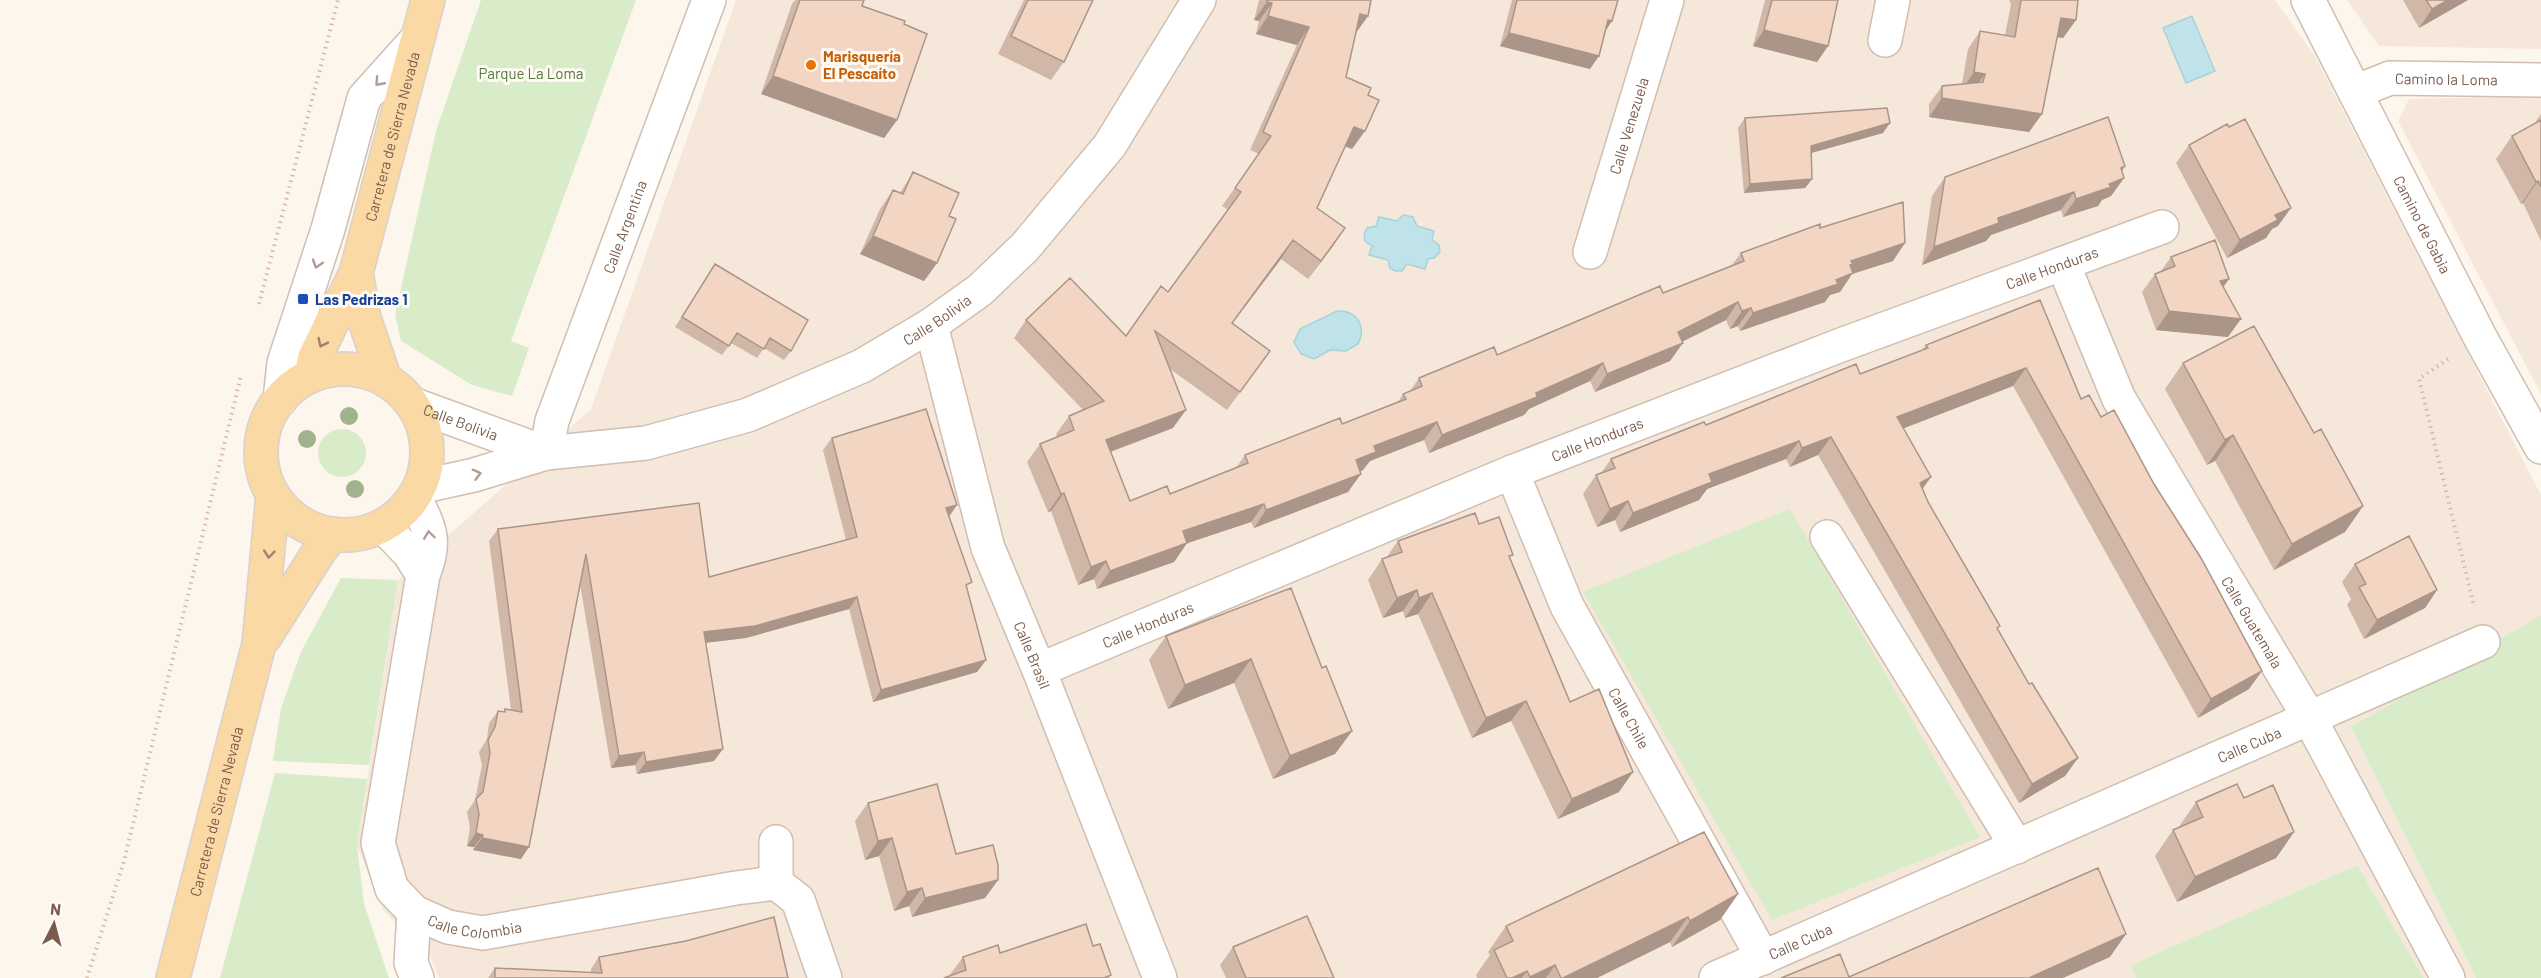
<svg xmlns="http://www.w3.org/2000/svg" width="2541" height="978" viewBox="0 0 2541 978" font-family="Barlow,sans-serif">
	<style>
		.residential { fill: #f5e8da }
		.green { fill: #d8ecc9 }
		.water { fill: #bfe3e8; stroke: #a5d3da; stroke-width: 1.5 }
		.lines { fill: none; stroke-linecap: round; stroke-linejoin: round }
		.minor-casing { stroke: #d1beb0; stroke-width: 36 }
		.major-casing { stroke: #dad1cd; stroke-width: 36 }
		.path { stroke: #d9b8a5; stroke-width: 4; stroke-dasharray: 1.5 4.5; stroke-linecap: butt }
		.minor { stroke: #fff; stroke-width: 33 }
		.major { stroke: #fbd9a5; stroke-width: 33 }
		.tree { fill: #a0b28e }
		.wall { fill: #d1b7a8 }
		.shaded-wall { fill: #aa9588 }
		.building { fill: #f3d5c3; stroke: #aa9588; stroke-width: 1.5 }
		.oneway { stroke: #af9d94 }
		.oneway2 { stroke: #a18267 }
		.food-dot { fill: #e8710a; stroke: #fffaf3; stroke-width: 2 }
		.transit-dot { fill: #1a4fb4; stroke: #fffaf3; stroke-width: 2 }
		.labels { text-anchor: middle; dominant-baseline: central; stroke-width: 6; stroke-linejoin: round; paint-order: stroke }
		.food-label { font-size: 15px; font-weight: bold; fill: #c56008; stroke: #fffaf3; text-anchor: start }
		.park-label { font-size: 15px; fill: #537a41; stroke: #fffaf3 }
		.street-label { font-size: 15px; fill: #7a5c4d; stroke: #fffaf3 }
		.transit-label { font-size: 15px; font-weight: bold; fill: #164399; stroke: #fffaf3; text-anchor: start }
	</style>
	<rect width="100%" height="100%" fill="#fdf6ec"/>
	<path class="residential" d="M736 0H2275L2315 56 2541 495V615L2351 727 2476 978H2424L2357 865 2132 965 2136 978H439L431 959 383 910 357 846 398 580 591 409Z
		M2347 0H2541V49L2379 46Z
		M2541 96V394L2398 121 2409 99Z"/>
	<path class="green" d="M481 0H636L511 341 529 348 512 396 472 385 401 341 395 315 436 131Z
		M318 453a24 24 0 1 1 48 0a24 24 0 1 1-48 0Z
		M1790 509 1980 837 1772 920 1583 592Z
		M341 578 398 580 369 765 273 761 281 708 301 652Z
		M2541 615V978H2476L2351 727Z
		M275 773 367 779 357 846 364 904 389 978H220Z
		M2357 865 2424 978H2136L2131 965Z"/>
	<path class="water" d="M2192 16 2215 71 2186 83 2163 28Z
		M1403 215 1413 217 1417 226 1434 231 1432 240 1439 245 1440 252 1434 258 1428 259 1425 269 1407 264 1402 271H1395L1390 268 1388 260 1369 255 1372 246 1365 241 1364 234 1367 228 1376 226 1379 217 1397 221Z
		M1337 311C1357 310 1367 326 1358 344L1346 351 1330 350 1314 359 1301 354 1294 342 1300 329Z"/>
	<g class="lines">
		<g class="minor-casing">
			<g id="minor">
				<path id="s1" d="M2308 0 2480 337 2541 447"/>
				<path d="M1885 40 1893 0"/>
				<path id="s2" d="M2355 92 2390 78 2541 80"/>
				<path id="s3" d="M1590 252 1667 0"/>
				<path id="s4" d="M2063 264 2119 399 2310 719 2448 978"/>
				<path id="s5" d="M931 325 988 548 1039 670 1160 978"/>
				<path d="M280 400 284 363 328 229 364 98 418 38"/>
				<path id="s6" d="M412 404 546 453"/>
				<path id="s7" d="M546 453 552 421 709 0"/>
				<path id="s8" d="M1512 472 1567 606 1763 958"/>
				<path id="s9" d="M420 487 474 475 546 453 646 443 748 415 862 366 931 325 980 290 1025 247 1110 145 1199 0"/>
				<path id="s10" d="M414 497C430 528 437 541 423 575L378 843 392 889 414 912 448 927 483 933 736 888 776 883 798 900 825 978"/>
				<path d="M383 526 409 553 423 575"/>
				<path d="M1827 537 2017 847"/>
				<path id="s11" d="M1039 670 1512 472 1841 345 2162 227"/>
				<path d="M776 842V883"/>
				<path d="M414 912 411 963 417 978"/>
				<path id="s12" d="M1716 978 2483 642"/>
			</g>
		</g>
		<g class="major-casing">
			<g id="major">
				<path d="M356 273 364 318 385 380"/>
				<circle cx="344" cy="452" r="83"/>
				<path id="s13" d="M311 376 315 357 356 273 428 0"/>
				<path d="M264 638 320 550 333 534"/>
				<path id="s14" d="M173 978 259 644 273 495"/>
			</g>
		</g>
		<path class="path" d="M259 304 338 0
			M2448 359 2419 379 2474 606
			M87 978 124 861 241 375"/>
		<use href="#minor" class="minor"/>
		<use href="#major" class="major"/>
	</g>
	<g class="tree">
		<circle cx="349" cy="416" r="9"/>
		<circle cx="307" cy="439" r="9"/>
		<circle cx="355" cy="489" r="9"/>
	</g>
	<path class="wall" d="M795 0H864L862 6 904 24 897 120 884 138 761 94 792 4Z
		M1024 0H1093L1064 62 1051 80 998 54Z
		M1259 0H1371L1368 16 1356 33 1346 77 1368 95 1352 149 1345 146 1317 208 1333 246 1308 279 1281 259 1232 323 1257 369 1227 410 1170 369 1173 428 1111 452 1130 501 1170 494 1236 468 1245 455 1342 424 1398 402 1403 394 1410 391 1419 378 1497 355 1663 293 1732 265 1741 253 1820 228 1893 261 1852 274 1840 292 1830 295 1825 302 1740 331 1738 326 1730 329 1726 320 1682 342 1670 361 1595 392 1590 381 1529 409 1524 415 1429 453 1424 440 1370 461 1363 470 1360 472 1348 492 1254 528 1251 522 1187 543 1174 562 1097 589 1094 579 1078 585 1051 511 1048 512 1027 462 1040 444 1057 437 1056 434 1069 416 1083 410 1014 338 1026 320 1126 336 1168 292 1228 210 1222 206 1259 154 1250 150 1297 45 1256 34 1259 21 1254 20Z
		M1512 0H1618L1612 21 1605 31 1590 69 1500 46Z
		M1765 0H1838L1828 46 1817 62 1753 46Z
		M2009 0H2078L2076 20 2063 38 2057 37 2042 114 2029 132 1929 117V104L1942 86 1962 84 1968 49 1980 31 2005 35 2011 4Z
		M2403 0H2468L2419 28Z
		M2541 114V241L2523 203 2521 204 2496 159 2512 136 2534 124Z
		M1745 118 1883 133 1811 153 1812 179 1805 188 1744 193 1738 128Z
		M2189 145 2278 226 2272 229 2266 238 2227 258 2176 163Z
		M2125 166 2122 171 2124 178 2111 196 2102 200 2098 206 2063 217 2061 210 1991 235 1986 241 1922 265 1932 196 1945 177Z
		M913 172 949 216 937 263 924 281 860 254 880 209 893 190 900 193Z
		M2171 257 2229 279 2223 287 2228 337 2156 330 2142 292 2155 274 2161 271Z
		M715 264 791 351 784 360 764 348 757 358 731 343 722 355 675 327Z
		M2040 300 2081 399 2249 689 2198 718 2013 386 1903 428 1931 477 1922 489 1928 502 1998 629 2029 684 2078 758 2065 776 2019 803 1818 455 1790 467 1786 459 1707 489 1699 500 1620 532 1615 520 1597 527 1583 494 1596 475 1601 473 1611 459 1706 425 1860 374 1922 350 1926 345Z
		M2183 363 2314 433 2363 506 2345 532 2274 570 2215 461 2207 465 2165 389Z
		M832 438 949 517 986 660 977 672 873 702 849 609 746 638 705 643 714 761 637 774 635 765 611 768 580 584 521 859 473 850 474 847 467 846 470 827 467 812 475 800 482 765 479 752 487 739 489 723 498 711 503 712 505 709 511 710 489 541 498 529 709 577 846 540 823 450Z
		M1479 524 1510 559 1570 702 1619 792 1558 819 1511 721 1472 738 1418 614 1405 618 1403 611 1383 618 1368 580 1382 559 1386 558 1398 541Z
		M2355 564 2437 590 2425 608 2364 639 2347 605 2351 599 2342 582Z
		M1166 636 1322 668 1352 731 1335 754 1273 779 1234 683 1168 709 1149 660Z
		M2196 802 2294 832 2276 858 2177 902 2155 856 2173 830 2178 828Z
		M868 803 956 854 998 880 985 898 912 917 909 906 894 911 879 856 865 860 855 821Z
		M1738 894 1720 920 1672 947 1670 942 1597 978H1477L1476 975 1490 955 1488 952 1506 926Z
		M1093 946 1111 975 1109 978H944L949 976 963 957Z
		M1233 947 1334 978H1226L1220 965Z
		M599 957 788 978H488L495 968 591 973V969Z"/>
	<path class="shaded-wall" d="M2448 0H2468L2419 28 2432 9Z
		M1267 2 1272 3 1259 21 1254 20Z
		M1360 14 1368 16 1355 34Z
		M1268 16 1309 27 1297 45 1256 34Z
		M2061 18 2076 20 2063 38 2049 36Z
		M1608 20 1612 21 1604 33Z
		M1764 30 1828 46 1817 62 1753 46Z
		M1509 33 1599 56 1590 69 1500 46Z
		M1974 72 1985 74 1972 92 1961 91Z
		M773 76 897 120 884 138 761 94Z
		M1942 98 2042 114 2029 132 1929 117Z
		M1890 123 1883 133 1804 155 1811 146Z
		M1354 127 1365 131 1352 149 1341 145Z
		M2125 166 2114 182 2124 178 2111 196 2102 200 2098 206 2063 217 2076 199Z
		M1812 179 1805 188 1744 193 1750 184Z
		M2538 181 2523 203 2521 204 2536 182Z
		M2074 192 2061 210 1991 235 1986 241 1922 265 1934 247 1998 218Z
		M2291 208 2278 226 2272 229 2266 238 2227 258 2240 240 2275 215Z
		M1345 228 1333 246 1308 279 1321 261Z
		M873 236 937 263 924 281 860 254Z
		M1293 240 1281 259 1219 341 1232 323Z
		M1905 243 1893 261 1852 274 1840 292 1830 295 1825 302 1740 331 1753 313 1851 261Z
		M2229 279 2216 297 2220 281Z
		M1738 302 1726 320 1665 350 1678 332Z
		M1751 308 1738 326 1730 329 1742 311Z
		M2169 311 2241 319 2228 337 2156 330Z
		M1683 343 1670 361 1595 392 1607 374Z
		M1603 363 1590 381 1529 409 1524 415 1429 453 1442 435Z
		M2026 368 2013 386 1884 436 1897 417Z
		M1186 410 1173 428 1093 458 1106 440Z
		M1437 422 1424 440 1370 461 1363 470 1344 478 1356 460 1374 446Z
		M2233 435 2215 461 2207 465 2225 440Z
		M1831 437 1818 455 1790 467 1802 448Z
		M1799 441 1786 459 1707 489 1699 500 1620 532 1633 513 1709 474Z
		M1361 474 1348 492 1254 528 1266 510Z
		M1931 477 1918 495 1920 483Z
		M1064 493 1051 511 1048 512 1061 494Z
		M1628 501 1615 520 1597 527 1610 509Z
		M1264 504 1251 522 1170 549 1183 531Z
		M957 505 948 518 946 508Z
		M2363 506 2345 532 2274 570 2292 544Z
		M1187 543 1174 562 1097 589 1110 571Z
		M1106 561 1094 579 1078 585 1091 567Z
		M1417 590 1403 611 1383 618 1397 598Z
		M2437 590 2425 608 2364 639 2377 620Z
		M1432 593 1418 614 1405 618 1419 598Z
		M857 597 849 609 746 638 695 644 704 632Z
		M1251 659 1234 683 1168 709 1185 685Z
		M986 660 977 672 873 702 881 690Z
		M2262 671 2249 689 2198 718 2211 699Z
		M1526 701 1511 721 1472 738 1486 718Z
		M1352 731 1335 754 1273 779 1290 756Z
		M723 749 714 761 637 774 646 762Z
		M644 752 635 765 611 768 619 756Z
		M2078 758 2065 776 2019 803 2032 784Z
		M1633 772 1619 792 1558 819 1572 799Z
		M2294 832 2276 858 2177 902 2195 877Z
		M476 833 483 835 474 847 467 846Z
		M482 838 529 847 521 859 473 850Z
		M892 838 879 856 865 860 878 841Z
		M998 880 985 898 912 917 925 898Z
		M922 888 909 906 894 911 907 892Z
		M1738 894 1720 920 1672 947 1690 921Z
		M1688 917 1670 942 1597 978H1563Z
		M2126 934 2110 957 2063 978H2029Z
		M1555 965 1546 978H1529L1530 977Z
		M1527 971 1522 978H1512Z"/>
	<path class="building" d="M800 0H864L862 6 905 21 904 24 927 34 897 120 773 76Z
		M1028 0H1093L1064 62 1011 36Z
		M1267 0H1371L1368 16 1360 14 1346 77 1371 88 1368 95 1379 100 1365 131 1354 127 1317 208 1345 228 1321 261 1293 240 1232 323 1270 351 1240 392 1155 331 1186 410 1106 440 1130 501 1167 486 1170 494 1248 463 1245 455 1340 418 1342 424 1406 399 1403 394 1422 386 1419 378 1494 347 1497 355 1660 286 1663 293 1744 261 1741 253 1820 224V228L1903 202 1905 243 1851 261 1853 264 1850 265 1853 273 1836 280 1838 284 1753 313 1751 308 1742 311 1738 302 1678 332 1683 343 1607 374 1603 363 1536 393 1537 397 1442 435 1437 422 1374 446 1376 452 1356 460 1361 474 1266 510 1264 504 1183 531 1187 543 1110 571 1106 561 1091 567 1064 493 1061 494 1040 444 1074 430 1069 416 1104 401 1026 320 1070 278 1126 336 1161 286 1168 292 1241 192 1235 188 1271 136 1263 132 1309 27 1268 16 1272 3 1267 2Z
		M1517 0H1618L1612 21 1608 20 1599 56 1509 33Z
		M1772 0H1838L1828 46 1764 30Z
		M2021 0H2078L2076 20 2061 18 2042 114 1942 98V86L1983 82 1985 74 1974 72 1980 31 2015 37Z
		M2426 0H2448L2432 9Z
		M1887 108 1890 123 1811 146 1812 179 1750 184 1745 118Z
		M2108 117 2125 166 2121 168 2124 178 2109 184 2111 187 2076 199 2074 192 1998 218 1999 223 1934 247 1945 177Z
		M2245 119 2291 208 2275 215 2278 220 2240 240 2189 145 2227 124 2229 127Z
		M2541 120V187L2538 181 2536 182 2512 136Z
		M913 172 959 193 949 216 956 219 937 263 873 236 893 190 903 194Z
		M2215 240 2229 279 2220 281 2241 319 2169 311 2155 274 2175 266 2171 257Z
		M715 264 808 320 791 351 770 338 764 349 737 333 729 346 682 317Z
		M2040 300 2081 399 2089 395 2101 417 2114 410 2154 484 2201 558 2262 671 2211 699 2026 368 1897 417 1931 477 1920 483 1928 502 2000 626 1997 628 2029 684 2032 683 2078 758 2032 784 1831 437 1802 448 1799 441 1709 474 1712 482 1633 513 1628 501 1610 509 1596 475 1615 468 1611 459 1704 422 1706 425 1856 364 1860 374 1928 348 1926 345Z
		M2254 326 2314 433 2321 429 2363 506 2292 544 2233 435 2225 440 2183 363Z
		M926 409 957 505 946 508 972 582 966 585 986 660 881 690 857 597 755 626 704 632 723 749 646 762 644 752 619 756 586 554 529 847 482 838 483 835 476 833 479 814 476 799 483 792 490 753 488 740 495 727 498 711 505 712V709L522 712 498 529 699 503 709 577 857 537 832 438Z
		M1475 513 1479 524 1499 517 1513 555 1509 556 1570 702 1599 689 1633 772 1572 799 1526 701 1486 718 1432 593 1419 598 1417 590 1397 598 1382 559 1402 552 1398 541Z
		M2409 536 2437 590 2377 620 2359 587 2366 584 2355 564Z
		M1291 588 1322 668 1326 666 1352 731 1290 756 1251 659 1185 685 1166 636Z
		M937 784 956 854 993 845 998 865V880L925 898 922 888 907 892 892 838 878 841 868 803Z
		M2237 784 2244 798 2273 785 2294 832 2195 877 2173 830 2203 817 2196 802Z
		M1704 832 1738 894 1690 921 1688 917 1563 978H1561L1555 965 1530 977 1527 971 1512 978H1507L1494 950 1513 941 1506 926Z
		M2098 868 2126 934 2029 978H1781L1840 954 1849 977Z
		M1307 916 1334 978H1246L1233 947Z
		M774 917 788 978H495V968L602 973 599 957 686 941Z
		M1086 924 1093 946 1100 944 1111 975 1104 978H944L966 970 963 957 998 945 1000 953Z"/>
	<defs><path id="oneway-chevron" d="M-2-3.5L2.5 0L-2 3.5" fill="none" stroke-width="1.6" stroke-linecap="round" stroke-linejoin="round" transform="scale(1.5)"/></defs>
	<g class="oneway">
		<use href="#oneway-chevron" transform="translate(379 82) rotate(132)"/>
		<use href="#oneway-chevron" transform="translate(317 264) rotate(108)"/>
		<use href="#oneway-chevron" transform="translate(477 474) rotate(-15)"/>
		<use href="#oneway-chevron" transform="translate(429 535) rotate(-98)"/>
	</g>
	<g class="oneway2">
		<use href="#oneway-chevron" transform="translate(322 343) rotate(116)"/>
		<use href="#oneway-chevron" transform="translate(269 554) rotate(96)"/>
	</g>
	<circle class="food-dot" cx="811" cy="65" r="6"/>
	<rect class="transit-dot" x="297" y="293" width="12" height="12" rx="3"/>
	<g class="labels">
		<g class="food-label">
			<text x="823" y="56">Marisquería<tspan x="823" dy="17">El Pescaíto</tspan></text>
		</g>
		<g class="park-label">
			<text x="531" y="73">Parque La Loma</text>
		</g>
		<g class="street-label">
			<text stroke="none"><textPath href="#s2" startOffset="94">Camino la Loma</textPath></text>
			<text stroke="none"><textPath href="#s3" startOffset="132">Calle Venezuela</textPath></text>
			<text stroke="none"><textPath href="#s13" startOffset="254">Carretera de Sierra Nevada</textPath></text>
			<text stroke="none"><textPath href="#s1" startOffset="252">Camino de Gabia</textPath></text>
			<text stroke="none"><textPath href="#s7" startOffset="240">Calle Argentina</textPath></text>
			<text stroke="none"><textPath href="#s11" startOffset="1090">Calle Honduras</textPath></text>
			<text stroke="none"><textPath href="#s9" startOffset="549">Calle Bolivia</textPath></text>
			<text stroke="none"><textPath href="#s6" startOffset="52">Calle Bolivia</textPath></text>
			<text stroke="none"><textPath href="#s11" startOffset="604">Calle Honduras</textPath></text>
			<text stroke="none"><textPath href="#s4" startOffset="406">Calle Guatemala</textPath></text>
			<text stroke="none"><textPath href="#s11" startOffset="118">Calle Honduras</textPath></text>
			<text stroke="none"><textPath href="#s5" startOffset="346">Calle Brasil</textPath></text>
			<text stroke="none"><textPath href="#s8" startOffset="273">Calle Chile</textPath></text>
			<text stroke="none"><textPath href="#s12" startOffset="582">Calle Cuba</textPath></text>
			<text stroke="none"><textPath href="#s14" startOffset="172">Carretera de Sierra Nevada</textPath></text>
			<text stroke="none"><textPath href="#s10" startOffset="498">Calle Colombia</textPath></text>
			<text stroke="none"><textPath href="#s12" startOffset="92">Calle Cuba</textPath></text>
		</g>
		<g class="transit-label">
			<text x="315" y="299">Las Pedrizas 1</text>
		</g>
	</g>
	<g transform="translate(54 924) rotate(6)" stroke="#fffaf3" stroke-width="4.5" paint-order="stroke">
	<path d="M0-4.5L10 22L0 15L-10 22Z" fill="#7a5c4d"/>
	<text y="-9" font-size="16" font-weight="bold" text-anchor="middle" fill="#7a5c4d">N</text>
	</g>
</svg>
